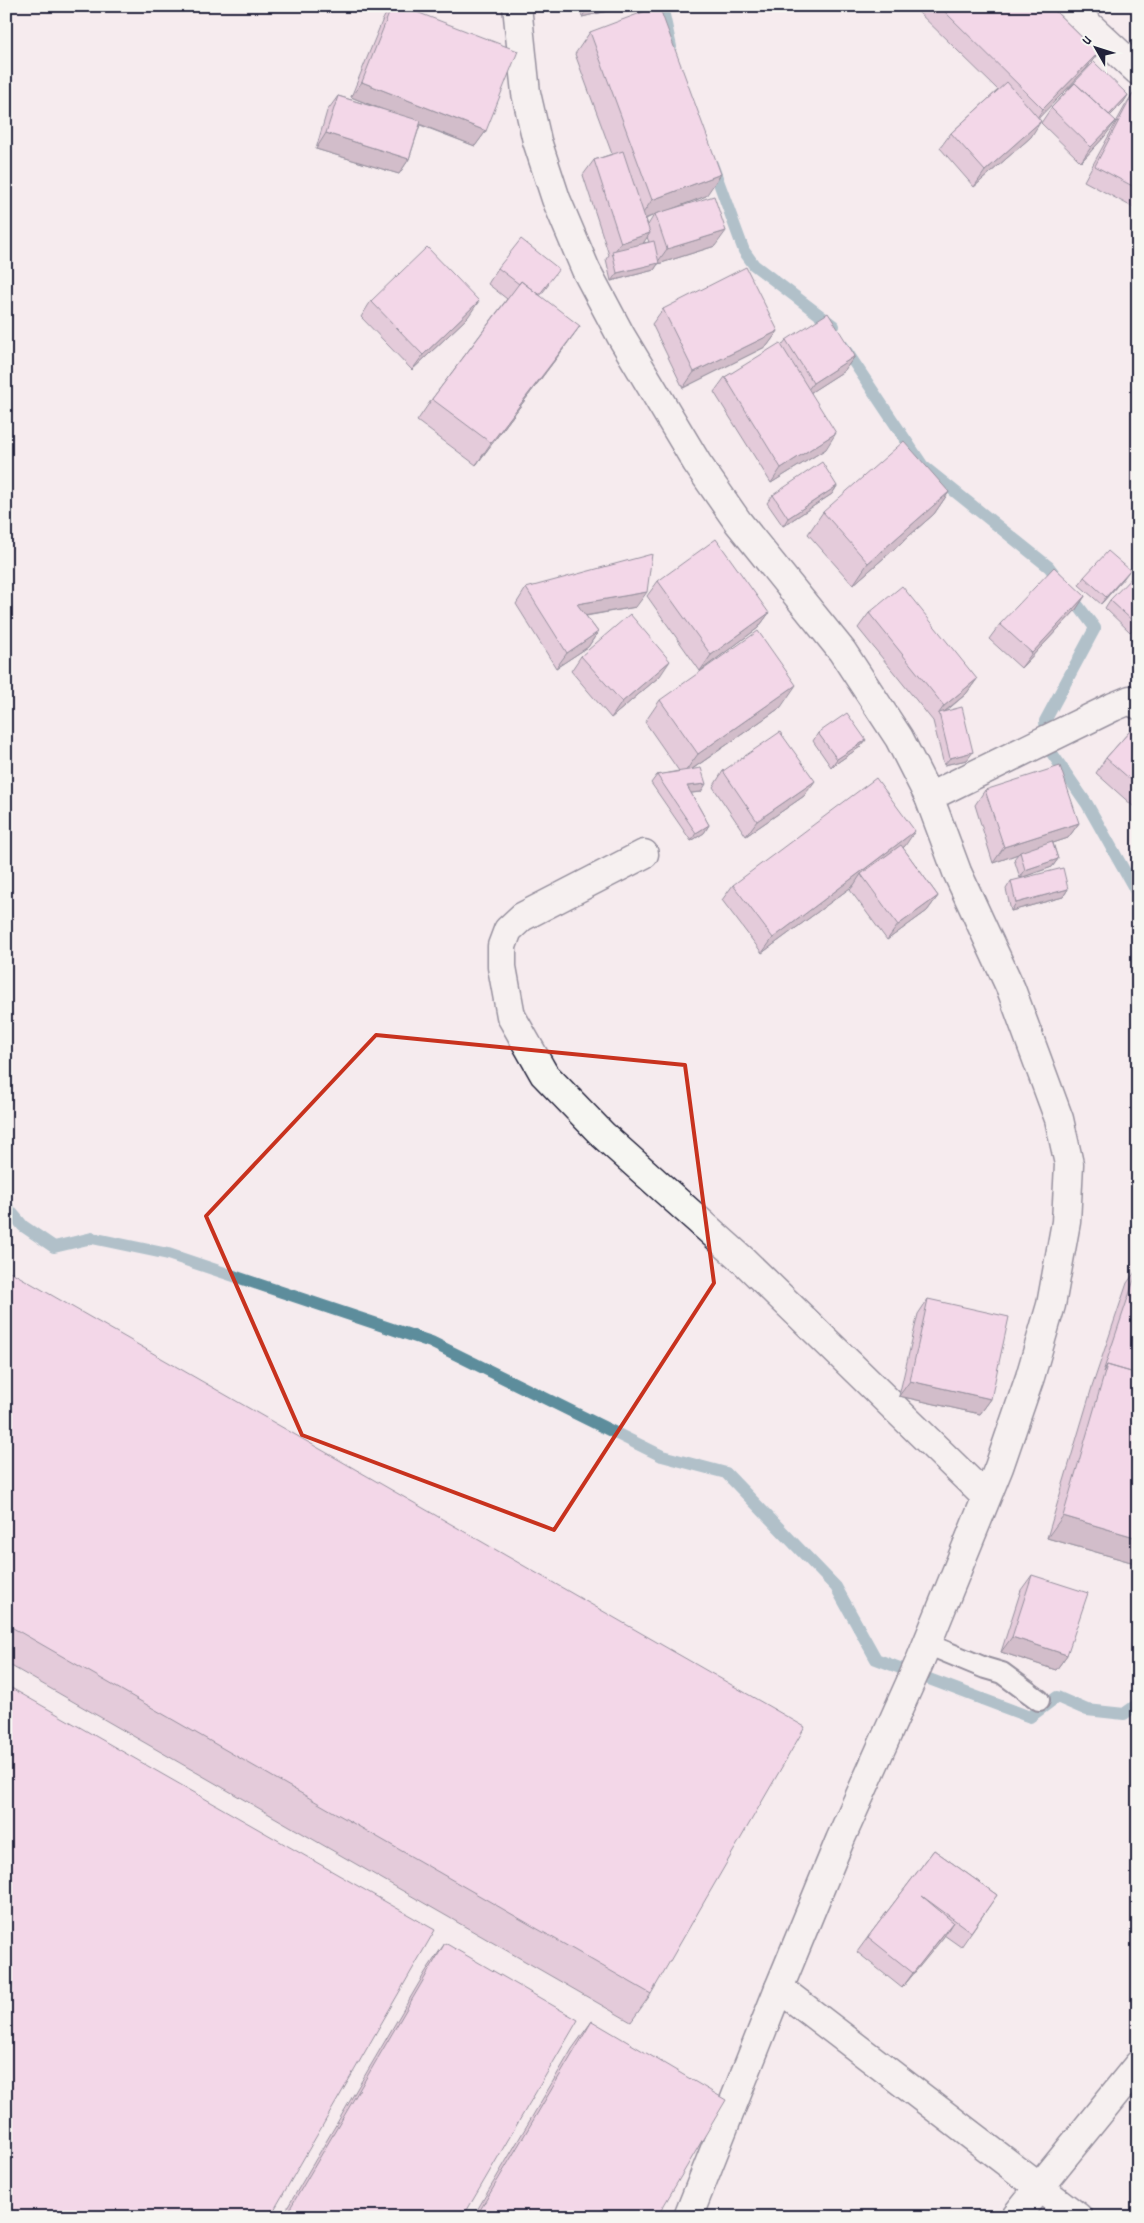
<svg xmlns="http://www.w3.org/2000/svg" width="1144" height="2223" viewBox="0 0 1144 2223" font-family="Dekko,sans-serif">
	<style>
		.lines { fill: none; stroke-linecap: round; stroke-linejoin: round }
		.stream { stroke: #5d8d9c; stroke-width: 12 }
		.lane-casing { stroke: #22223b; stroke-width: 24 }
		.street-casing { stroke: #22223b; stroke-width: 31 }
		.secondary-casing { stroke: #22223b; stroke-width: 31 }
		.lane { stroke: #f6f6f2; stroke-width: 20 }
		.street { stroke: #f6f6f2; stroke-width: 28 }
		.secondary { stroke: #f6f6f2; stroke-width: 28 }
		.wall { fill: #cea4c1; stroke: #22223b; fill-rule: evenodd }
		.shaded-wall { fill: #a7869d; stroke: #22223b }
		.building { fill: #efbfe0; stroke: #22223b }
		.marked { fill: none; stroke: #c8321e; stroke-width: 4; stroke-linejoin: round }
	</style>
	<rect width="100%" height="100%" fill="#f5ebee"/>
	<filter id="ink" filterUnits="userSpaceOnUse"><feTurbulence type="fractalNoise" baseFrequency=".02" numOctaves="2"/><feDisplacementMap in="SourceGraphic" scale="10" xChannelSelector="R" yChannelSelector="G"/><feConvolveMatrix kernelMatrix="1 2 1 2 8 2 1 2 1" color-interpolation-filters="sRGB"/></filter>
	<g filter="url(#ink)">
		<g class="lines">
			<path class="stream" d="M662 6 671 47
				M712 164 744 251 754 265 834 326
				M843 346 923 466 1049 567 1095 628 1045 721 1047 746 1087 804 1138 895
				M6 1206 23 1226 54 1247 92 1238 168 1254 431 1342 662 1456 726 1473 836 1587 876 1659 1030 1717 1057 1697 1087 1710 1124 1714 1138 1704"/>
			<g class="lane-casing">
				<path id="lane" d="M927 1644 985 1668 1002 1673 1039 1700"/>
			</g>
			<g class="street-casing">
				<path id="street" d="M1068 6 1138 71
					M929 797 1113 707 1130 700 1138 705
					M644 854 522 917 508 930 502 946V967L511 1016 544 1074 603 1135 744 1261 986 1497
					M779 1988 1078 2217
					M1015 2217 1138 2065"/>
			</g>
			<g class="secondary-casing">
				<path id="secondary" d="M517 6 526 93 537 141 556 199 586 270 621 336 697 463 738 522 842 651 899 738 929 797 957 872 1011 989 1059 1119 1069 1164 1066 1222 1051 1305 1030 1377 999 1467 920 1661 840 1840 779 1988 688 2217"/>
			</g>
			<use href="#lane" class="lane"/>
			<use href="#street" class="street"/>
			<use href="#secondary" class="secondary"/>
		</g>
		<path class="wall" d="M391 6H401L486 131 475 146 420 125 409 159 399 174 316 149 327 111 338 96 378 108 351 97 383 19Z
			M580 6H628L582 17Z
			M912 6H1050L1098 53 1087 68 1038 118 1031 137 974 187 940 148 951 133 998 90Z
			M590 32 706 196 672 209 715 246 658 264 654 270 611 281 606 259 609 255 583 175 594 160 612 154 575 54ZM654 215 648 225 646 219ZM647 237 649 242 643 243Z
			M1069 88 1128 95 1123 103 1110 116 1105 136 1081 162 1041 123 1051 108 1066 92Z
			M1135 90 1138 92V203L1134 208 1084 181 1125 106Z
			M498 268 549 284 540 296 564 348 476 465 417 421 432 399 507 299 488 284Z
			M371 301 468 317 412 370 361 317Z
			M663 309 778 331 767 346 683 388 652 324Z
			M786 340 855 356 844 371 811 392 826 449 771 483 714 392 725 377 782 345Z
			M837 486 832 494 783 526 767 503 773 495Z
			M949 492 934 514 853 585 808 534 823 512Z
			M1084 577 1124 578 1101 604 1079 585Z
			M658 581 769 613 758 628 700 671 647 596Z
			M526 588 636 607 586 616 598 632 588 647 556 668 516 604Z
			M1085 596 1075 611 1021 668 989 639 1000 624Z
			M1110 600 1138 624 1130 632 1105 608Z
			M869 613 977 679 966 694 945 712 967 760 944 765 933 721 858 628Z
			M581 656 660 676 611 718 571 671Z
			M660 700 781 707 691 770 701 792 691 793 709 825 704 833 691 841 651 783 657 775 679 771 645 722Z
			M1138 722V803L1134 807 1096 773 1106 758Z
			M818 733 866 740 860 747 831 767 813 741Z
			M723 771 804 796 746 836 713 787Z
			M985 790 1079 823 1068 838 1053 843 1058 859 1052 867 1020 878 1014 859 1018 854 993 863 975 805Z
			M905 846 903 848 938 896 927 911 887 940 850 890 854 885 762 953 722 900 733 885Z
			M1011 881 1068 889 1063 897 1011 911 1006 889Z
			M1138 1268V1564L1047 1538 1092 1387 1127 1283Z
			M6 1269 651 1994 631 2022 6 1663Z
			M928 1299 991 1399 980 1414 899 1396 918 1314Z
			M1032 1575 1067 1655 1056 1670 1001 1652 1021 1590Z
			M934 1850 997 1895 961 1947 944 1935 902 1988 857 1952 868 1937Z
			M445 1943 463 2217H282L426 1971Z
			M592 2021 657 2217H473L572 2049Z"/>
		<path class="shaded-wall" d="M589 6H628L582 17Z
			M1098 53 1087 68 1033 124 1043 109Z
			M362 82 486 131 475 146 351 97Z
			M1128 95 1123 103 1098 128 1104 120Z
			M1041 121 1031 137 974 187 985 171Z
			M1116 121 1105 136 1081 162 1091 147Z
			M326 133 409 159 399 174 316 149Z
			M721 174 706 196 656 215 655 214 654 215 637 222 652 200Z
			M726 231 715 246 658 264 654 270 611 281 617 273 657 263 667 249Z
			M650 233 640 248 612 255 621 243Z
			M479 301 468 317 412 370 423 355Z
			M580 326 564 348 476 465 491 443Z
			M778 331 767 346 683 388 694 372Z
			M855 356 844 371 802 398 813 383Z
			M836 433 826 449 771 483 781 468Z
			M837 486 832 494 783 526 788 518Z
			M949 492 934 514 853 585 868 563Z
			M1130 570 1124 578 1101 604 1106 597Z
			M647 592 636 607 566 619 577 604Z
			M1085 596 1075 611 1021 668 1032 653Z
			M769 613 758 628 700 671 711 655Z
			M598 632 588 647 556 668 567 653Z
			M670 661 660 676 611 718 622 702Z
			M977 679 966 694 939 716V713L944 706Z
			M796 685 781 707 682 776 698 754Z
			M866 740 860 747 831 767 837 759Z
			M973 752 967 760 944 765 950 758Z
			M815 781 804 796 746 836 757 821Z
			M706 784 701 792 682 794 687 786Z
			M1079 823 1068 838 1020 854V852L1018 854 993 863 1004 847Z
			M709 825 704 833 691 841 696 833Z
			M915 831 905 846 863 878 861 874 854 885 762 953 773 938Z
			M1058 859 1052 867 1020 878 1025 870Z
			M1068 889 1063 897 1011 911 1016 903Z
			M938 896 927 911 887 940 898 925Z
			M910 1381 991 1399 980 1414 899 1396Z
			M1063 1516 1138 1538V1564L1047 1538Z
			M1012 1637 1067 1655 1056 1670 1001 1652Z
			M953 1922 943 1938 902 1988 913 1973Z"/>
		<path class="building" d="M392 6H401L518 51 486 131 362 82Z
			M659 6 721 174 652 200 590 32Z
			M939 6H1050L1098 53 1043 109Z
			M1094 62 1128 95 1109 115 1075 83 1070 88H1069Z
			M1007 82 1041 121 985 171 951 133Z
			M1075 83 1116 121 1091 147 1051 108Z
			M1135 90 1138 92V189L1095 166Z
			M338 96 421 121 409 159 326 133Z
			M623 151 650 233 621 243 594 160Z
			M714 196 726 231 667 249 655 214Z
			M521 239 559 269 539 295 521 281 519 284 498 268Z
			M654 241 659 263 617 273 612 251Z
			M427 247 479 301 423 355 371 301Z
			M746 267 778 331 694 372 663 309Z
			M521 281 580 326 491 443 432 399Z
			M828 313 855 356 813 383 786 340Z
			M780 343 836 433 781 468 725 377Z
			M904 441 949 492 868 563 823 512Z
			M822 462 837 486 788 518 773 495Z
			M716 539 769 613 711 655 658 581Z
			M1108 551 1130 570 1106 597 1084 577Z
			M652 554 647 592 577 604 598 632 567 653 526 588Z
			M1054 567 1085 596 1032 653 1000 624Z
			M1138 571V622L1136 624 1110 600Z
			M902 586 977 679 944 706 869 613Z
			M630 614 670 661 622 702 581 656Z
			M758 631 796 685 698 754 660 700Z
			M962 707 973 752 950 758 939 713Z
			M847 713 866 740 837 759 818 733Z
			M1138 722V786L1106 758Z
			M780 732 815 781 757 821 723 771Z
			M1060 766 1079 823 1004 847 985 790Z
			M701 768 706 784 687 786 709 825 696 833 657 775Z
			M876 778 915 831 773 938 733 885Z
			M1052 841 1058 859 1025 870 1020 852Z
			M901 845 938 896 898 925 861 874Z
			M1063 868 1068 889 1016 903 1011 881Z
			M1138 1268V1374L1107 1365 1103 1372Z
			M6 1269 805 1727 651 1994 6 1624Z
			M928 1299 1009 1317 991 1399 910 1381Z
			M1107 1365 1138 1374V1538L1063 1516Z
			M1032 1575 1088 1593 1067 1655 1012 1637Z
			M6 1685 435 1930 270 2217H6Z
			M934 1850 997 1895 971 1932 922 1896 953 1922 913 1973 868 1937Z
			M445 1943 578 2020 463 2217H285Z
			M592 2021 726 2100 657 2217H476Z"/>
	</g>
	<path d="M0 0H1144V2223H0ZM376 1035 685 1065 714 1283 554 1530 302 1435 206 1216Z" fill="#f5ebee" fill-opacity=".55" fill-rule="evenodd"/>
	<path class="marked" d="M376 1035 685 1065 714 1283 554 1530 302 1435 206 1216Z"/>
	<rect width="1144" height="2223" fill="none" stroke="#f6f6f2" stroke-width="25"/>
	<rect x="12" y="12" width="1119" height="2198" fill="none" stroke="#22223b" stroke-width="2" filter="url(#ink)"/>
	<g transform="translate(1096 48) rotate(309)" stroke="#f6f6f2" stroke-width="4" paint-order="stroke">
	<path d="M0-4L9 19L0 12L-9 19Z" fill="#22223b"/>
	<text y="-8" font-size="14" font-weight="bold" text-anchor="middle" fill="#22223b">U</text>
	</g>
</svg>
